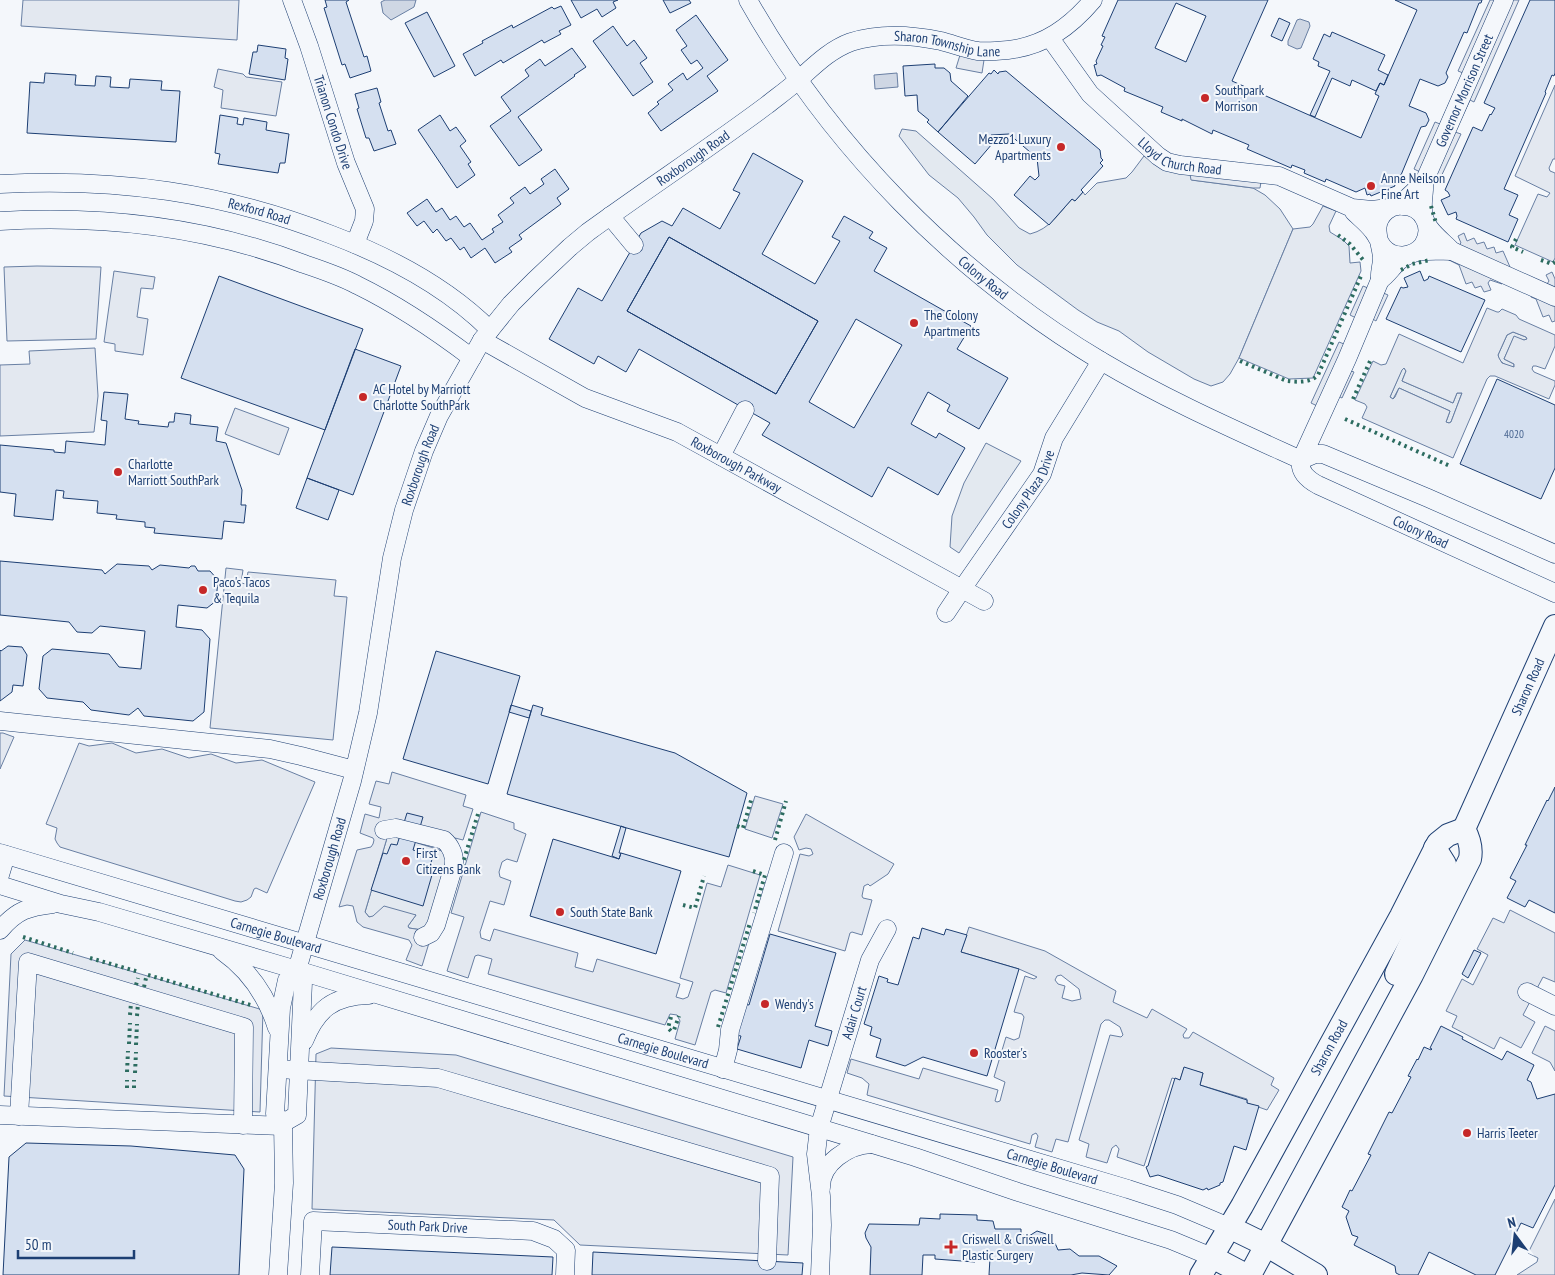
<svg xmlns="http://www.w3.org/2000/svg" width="1555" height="1275" viewBox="0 0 1555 1275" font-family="'PT Sans Narrow',sans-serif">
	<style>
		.green { fill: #e3e9f0; stroke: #687fa3 }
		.parking { fill: #e3e8f0; stroke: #687fa3; fill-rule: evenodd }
		.water { fill: #cfd7e4; stroke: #687fa3 }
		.building { fill: #d5e0f0; stroke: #1d3f73; fill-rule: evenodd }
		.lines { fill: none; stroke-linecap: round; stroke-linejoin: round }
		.minor-casing { stroke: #1d3f73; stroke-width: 19 }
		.major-casing { stroke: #1d3f73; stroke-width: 24 }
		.minor { stroke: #f4f7fb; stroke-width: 18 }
		.major { stroke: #f4f7fb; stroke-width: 22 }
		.hedge { stroke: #2c6c60; stroke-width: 4; stroke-dasharray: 2.5 4; stroke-linecap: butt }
		.poi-dot { fill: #c62828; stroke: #f4f7fb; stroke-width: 2 }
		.labels { text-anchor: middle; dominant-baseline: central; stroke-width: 4; stroke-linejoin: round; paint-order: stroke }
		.number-label { font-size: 11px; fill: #4b6792 }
		.street-label { font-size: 14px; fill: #1d3f73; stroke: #f4f7fb }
		.poi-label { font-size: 14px; fill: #1d3f73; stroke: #f4f7fb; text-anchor: start }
	</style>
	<rect width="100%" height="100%" fill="#f4f7fb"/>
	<path class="green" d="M902 129 916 131 993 199 1019 228 1030 234C1050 229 1059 213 1072 199L1075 201 1083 192 1085 195 1097 183 1126 178 1132 172 1144 156 1164 169 1190 174 1192 180 1253 188 1265 195 1280 209 1293 229 1239 358 1230 374 1223 382 1211 386 1194 379 1148 352 1119 331 1097 322 1078 310 1017 265 987 235 974 217 958 198 929 175 899 136Z
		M1513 332 1526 337 1527 339 1524 340 1514 337 1504 359 1514 364V367C1507 366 1499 363 1498 355L1507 335Z
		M1404 368 1406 371 1402 381 1453 403 1457 393H1462L1451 422 1449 423 1446 422 1450 411 1399 388 1393 399 1390 397 1402 369Z
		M986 443 1021 461 959 553 950 547 952 516 964 483Z
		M394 835C408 840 440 845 448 857L430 924 422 930 409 928 408 926 416 915 369 917 365 912 387 838Z"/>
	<path class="parking" d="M23 0H239L237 40 21 26Z
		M1490 0H1519L1474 102 1470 100 1455 132 1461 134 1439 181 1414 169 1435 122 1440 124 1463 73 1458 71Z
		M960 55 984 60 982 73 956 68Z
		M218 69 243 74 246 77 282 82 276 116 221 108 223 90 214 87Z
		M1555 85V159H1553L1549 168 1550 171 1555 173V258L1553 262 1515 245 1538 194 1547 197 1550 193 1515 176Z
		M1190 174 1261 182 1260 188H1253L1191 180Z
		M1323 206 1336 211 1329 226 1330 232 1343 240 1349 246 1350 263 1360 262 1361 271 1313 378 1289 379 1239 358 1293 229 1310 227 1313 224Z
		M1464 233 1467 241 1474 238 1477 244 1484 242 1487 249 1494 247 1496 253 1503 251 1510 267 1502 284 1490 280 1488 283 1491 290 1484 292 1481 286 1475 288 1472 282 1466 284 1459 265 1445 258 1461 243 1458 236Z
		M37 266 101 267 96 339 7 341 4 267Z
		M114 271 155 277 153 289 141 288 137 317 148 319 143 355 115 351V344L104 342Z
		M1552 272 1555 279V321L1552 322 1549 315 1543 317 1536 299 1531 297 1538 280 1543 284H1547L1549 281 1546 275Z
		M1363 286 1368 288 1370 287 1388 295 1376 321 1371 318 1348 370 1354 372 1342 398 1338 396 1330 412 1311 403 1339 342 1344 344 1356 318 1350 315Z
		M1487 308 1497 312H1499L1502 309 1516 315 1519 319 1555 335V346L1545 369 1536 366H1533L1532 369 1534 372 1555 381V385L1549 399 1495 376H1490L1487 379 1453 458 1362 418 1367 407 1365 404 1355 400 1373 361 1381 365 1386 364 1399 334 1463 363ZM1513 332 1526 337 1527 339 1524 340 1514 336 1504 359 1514 364V367L1502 363 1499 358 1498 355 1507 335ZM1404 368 1406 371 1402 381 1453 403 1457 393H1462L1451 422 1449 423 1446 422 1450 411 1399 388 1395 397 1393 399 1390 397 1402 370Z
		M95 348 98 396 94 432 0 436V365L30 364 29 351Z
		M235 408 289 428 279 455 225 434Z
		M226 568 243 570 241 583 246 584 248 572 336 580 334 596 347 597 333 740 210 728Z
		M0 733H3L14 737 0 769Z
		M79 743 89 746 112 743 136 753 162 749 189 758 211 754 236 763 262 760 315 782 267 893 256 888 254 889 251 897 247 900 241 902 235 901 60 847 57 843 55 839 57 828 46 824Z
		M392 772 466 795 463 806 473 809 463 840 455 838 453 839 459 858 458 863 438 934 429 943 422 966 406 960 412 945 409 940 363 927 357 922 353 906 347 905 339 907 357 850 371 847 373 844 374 840 373 838 360 833 365 814 379 818 381 807 369 804 376 781 389 784ZM391 836H394L437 849 445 852 448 857V864L430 924 426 928 422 930 409 928 408 926 416 915 384 906 373 916 369 917 365 912 387 838Z
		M755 796 783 804 772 838 745 829Z
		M481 812 514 823V829L526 834 517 862 507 859 502 862 499 872 500 877 511 881 504 905 490 901 480 932 481 938 490 941 494 929 578 953 575 967 593 972 597 959 680 984 676 997 683 999 688 997 693 982 680 978 707 883 721 887 728 865 760 875 726 993 715 990 711 992 695 1045 675 1039 680 1021 677 1015 670 1014 665 1025 488 974 492 959 478 955 475 956 468 978 447 971 464 917 451 913Z
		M806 814 894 864 888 874 870 886 868 884 864 886 862 896 863 898 872 900 862 935 852 932 850 933 845 951 778 931 800 854 809 856 813 854 811 849 806 848 799 850 794 837Z
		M1510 910 1555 933V982L1543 977 1523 1015 1535 1022 1521 1048 1500 1037 1494 1049 1452 1027 1457 1016 1446 1011 1462 979 1473 985 1488 955 1477 949 1493 918 1504 923Z
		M969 927 1045 951 1116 991 1113 1002 1147 1018 1152 1009 1187 1029 1183 1035 1184 1038H1189L1193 1032 1274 1078 1271 1085 1279 1090 1267 1110 1247 1103V1099L1200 1085 1203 1073 1184 1068 1180 1080 1172 1078 1144 1166 1117 1157 1119 1149 1116 1145 1112 1148 1107 1163 1086 1157 1089 1144 1079 1140 1110 1035 1121 1037 1123 1035 1120 1027 1109 1020H1105L1101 1024 1068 1142 1056 1139 1052 1152 1035 1147 1038 1136 1036 1133 1032 1135 1030 1144 867 1095 869 1084 862 1078 847 1073 851 1059 919 1079 923 1068 998 1090 995 1101 997 1102 1000 1101 1005 1082 994 1077 1006 1037 1014 1040 1019 1038 1024 1017 1022 1014 1014 1012 1025 976 1034 979 1037 977 1019 969 961 952ZM1061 975 1079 989 1081 999 1072 1001 1062 998 1065 986 1058 984 1055 980 1057 976Z
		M25 940 263 1010 260 1112 4 1096 11 954Z
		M1545 1026 1555 1031V1071L1550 1062 1532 1053Z
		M331 1048 456 1055 793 1157 788 1255 580 1245 554 1220 312 1209 316 1054Z
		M1555 1199V1275H1517L1537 1262 1538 1258 1528 1253Z"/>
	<path class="water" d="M385 0H416L414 7 391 20 383 13 381 2Z
		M1300 19 1309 22 1310 26 1301 48 1297 49 1288 45V41L1297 20Z
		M897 73 898 87 875 89 874 75Z"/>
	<path class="building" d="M325 0H349L346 2 364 57 367 56 371 71 350 78 345 64 342 65 324 8 327 7Z
		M571 0H618L613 2 616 8 602 17 597 9 581 18Z
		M663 0H689L691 3 670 13Z
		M1118 0H1268L1232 81 1361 138 1379 96 1375 94 1380 83 1384 85 1417 10 1395 0H1482L1481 3H1479L1467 33 1464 32 1446 73 1448 77 1445 83 1438 86 1420 79 1409 106 1426 113 1429 120 1426 126 1421 127 1401 175 1392 178 1395 186 1371 196 1370 194 1367 195 1365 188 1356 192 1326 179 1325 182 1304 173 1305 170 1292 165 1291 168 1247 149 1249 145 1213 130 1212 134 1182 119V121L1161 112 1163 107 1124 91 1125 88 1101 75 1097 76 1094 65 1097 64 1096 61 1103 46 1101 45 1105 37 1102 36ZM1176 3 1206 16 1186 62 1155 48Z
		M1530 0H1555V73L1554 76 1552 75 1545 92 1546 93 1504 189 1518 195 1509 215 1518 219 1508 242 1456 219 1457 216 1456 212 1448 215 1441 200 1450 196 1448 192 1445 190 1473 127 1482 131 1490 114 1491 115 1495 108 1484 103Z
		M561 6 571 25 559 31 561 34 544 43 542 40 503 63 501 60 475 76 463 54 483 43 482 41 512 25 513 28 552 7 554 9Z
		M427 12 455 66 434 77 405 23Z
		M696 15 728 60 707 76 718 91 661 131 648 113 659 104 657 102 673 90 668 84 683 73 687 80 703 68 697 60 691 64 681 50 687 46 676 30Z
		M1279 18 1290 23 1282 41 1271 36Z
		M613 26 627 46 634 40 647 58 640 63 653 82 633 96 593 41Z
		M1332 32 1385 55 1378 70 1388 75 1384 85 1380 83 1376 91 1352 80 1350 86 1332 78 1315 117 1310 115 1330 71 1318 66 1319 62 1313 59 1324 34 1330 37Z
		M258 45 286 49 285 58 288 59 285 80 249 74 253 52H257Z
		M572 48 586 67 574 75 575 76 518 117 542 150 519 166 490 126 511 111 501 97 529 76 525 70 540 59 545 66Z
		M935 64V68H944L950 73 951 81 968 96 938 132 927 122 929 120 918 111 917 95 905 96 903 66Z
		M994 70 998 74 999 72 1006 71 1100 150 1101 158 1103 160 1100 163 1103 166 1081 190 1083 192 1075 201 1072 199 1049 225 1014 195 1030 176 1035 180 1039 176 1037 158 1009 134 991 135 987 140 992 144 975 164 938 132 989 73 991 74Z
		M45 73 76 75 75 85 95 86 96 76 111 77 110 87 129 88 130 79 162 81 161 90 180 91 176 142 27 133 30 82 44 83Z
		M377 88 381 102 379 103 388 131 391 130 396 144 374 151 369 138H366L357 109 359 108 355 94Z
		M220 115 238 118 237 124 243 125 244 118 267 122 266 130 289 134 285 163H280L278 173 218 164 220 154 215 153Z
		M440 115 450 131 456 127 466 141 460 146 471 162 468 164 475 175 457 188 418 130Z
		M753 153 803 181 762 254 815 284 840 241 832 237 844 216 873 232 869 238 887 248 874 271 971 326 957 349 1008 378 979 429 947 411 950 405 928 392 911 424 936 438 939 433 965 448 938 495 888 467 872 497 762 435 770 423 639 349 626 372 598 356 594 364 549 339 578 288 602 301 641 233 662 221 672 226 683 208 720 229 740 193 733 190ZM669 237 818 321 776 394 627 311ZM856 319 902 345 854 428 809 402Z
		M555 169 569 189 557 198 561 204 519 235 522 239 509 248 512 252 495 263 485 248 471 258 464 247 460 250 451 238 446 241 437 229 433 233 424 221 417 226 407 213 427 199 436 212 442 208 450 220 456 216 464 227 470 223 482 240 494 232 492 229 503 222 498 215 514 203 510 198 525 187 530 194 544 184 541 179Z
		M669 237 818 321 776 394 627 311Z
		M1420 271 1424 281 1428 279 1429 276 1485 300 1461 352 1386 319 1401 287 1403 288 1408 287 1404 278Z
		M219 276 363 329 325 430 181 378Z
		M355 349 401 366 353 495 307 478Z
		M1497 379 1555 405V468L1541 499 1460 464Z
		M104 392 128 394 125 419 139 421 138 424 168 427 169 422H174L175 413 191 415 190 424 218 427 216 441 226 443 242 490 241 505H246L244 523 224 521 222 539 154 533 155 528 145 527V522L116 519 117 515 97 513 98 501 63 498 64 491 56 490 53 520 14 516 16 494 0 492V445L54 450V452L65 453 66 441 105 445 107 421 101 420Z
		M307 478 339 490 328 520 296 508Z
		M0 561 102 570 105 574 117 564 149 566 152 570 160 565 189 568 191 566H195L198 571H210L218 580 216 601 207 608 178 605 176 627 202 630 210 639 204 712 193 721 144 716 138 708 129 715 91 710 83 702 47 698 39 689 43 656 52 649 109 654 119 667 141 669 145 631 100 626 92 633 77 632 69 622 0 615Z
		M8 646 22 647 27 655 23 686 13 685 12 692 0 701V650L1 651Z
		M436 651 520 676 488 784 403 759Z
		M511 705 531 711 529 718 509 712Z
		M533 705 543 708 541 715 675 753 747 793 729 857 507 794Z
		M1555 787V913L1529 900 1525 907 1507 898 1516 881 1510 878 1527 845H1525L1547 800 1548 801Z
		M407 813 423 817 413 850 433 856 430 866 434 868 423 906 371 890 383 853 387 854 391 844 397 845Z
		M621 826 626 828 619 853H621L619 859 612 856Z
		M553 839 619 859 621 853 681 871 656 954 530 916Z
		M922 928 944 935 946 929 967 935 961 952 1019 969 987 1076 923 1057 905 1066 876 1057 881 1039 870 1035 872 1027 864 1024 879 976 888 979 887 982 898 985 913 937 919 939Z
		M770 934 836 953 815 1026 832 1031 828 1046 809 1040 801 1068 737 1049 741 1036 735 1035 744 1004 749 1005Z
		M1474 950 1481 953 1468 978 1462 974Z
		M1441 1026 1463 1037 1462 1039 1502 1060 1507 1051 1534 1065 1527 1080 1531 1082 1537 1099 1555 1094V1185L1533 1228 1521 1223 1495 1275H1476L1429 1252 1418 1275H1400L1396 1273 1395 1266 1354 1245 1358 1237 1352 1235 1346 1217 1349 1211 1342 1207 1350 1190 1352 1191 1371 1155 1368 1154 1389 1112 1392 1113 1411 1077 1408 1076 1417 1059 1418 1060 1424 1047 1431 1050 1432 1049 1430 1048Z
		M1184 1067 1203 1073 1200 1085 1247 1100V1103L1259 1106 1246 1150 1234 1146 1223 1182 1220 1183V1185L1208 1190 1207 1188 1203 1190 1158 1175 1150 1177 1146 1167 1148 1166 1175 1078 1180 1080Z
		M26 1143 131 1146 235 1155 244 1169 239 1275H3L9 1157Z
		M940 1214 977 1215V1220L993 1221 995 1229H1021V1235L1029 1236 1037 1231 1046 1234 1055 1243 1058 1250 1070 1249 1079 1256H1099L1117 1266 1109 1275 1082 1273 1071 1275H989L990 1258 975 1256V1262L935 1259V1255H923L922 1275H870L871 1247 866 1238 865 1233 869 1224 919 1225 920 1218 940 1219Z
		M332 1247 553 1257 552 1275H330Z
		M593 1252 803 1263 802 1275H592Z"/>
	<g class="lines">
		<g class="minor-casing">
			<g id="minor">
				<path id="s1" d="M292 0 309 46 346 163 365 209 364 221 355 244"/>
				<path id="s2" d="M748 0C831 147 956 274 1101 361 1165 399 1233 429 1301 460"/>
				<path id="s3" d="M1050 38 1090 94 1158 156 1167 162 1180 165 1279 176 1352 208 1372 210 1388 208 1397 205 1406 199 1424 182C1425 191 1422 200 1423 210 1423 228 1441 239 1452 251 1434 251 1414 248 1399 261 1392 267 1388 275 1380 280 1379 273 1382 265 1382 258 1381 241 1370 225 1386 211 1391 207 1397 205 1403 206 1413 206 1421 211 1425 220 1429 228 1428 237 1423 245 1413 258 1393 259 1383 247 1379 242 1377 236 1373 231 1367 223 1360 218 1354 212L1352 208"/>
				<path id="s4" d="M1424 182 1504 0"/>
				<path id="s5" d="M0 184C117 178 222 192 332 235 390 257 446 286 490 330"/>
				<path d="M610 216 634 245"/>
				<path d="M0 221C104 215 207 227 304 264 322 270 340 276 357 285 398 305 435 330 472 358"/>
				<path d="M1452 251 1555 297"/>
				<path id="s6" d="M1380 280 1347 359 1301 460C1299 472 1307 479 1318 485L1555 593"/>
				<path id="s7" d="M482 340 585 398 677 432 984 601"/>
				<path d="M721 456 745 410"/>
				<path d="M1301 460 1315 454H1323L1428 498 1555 554"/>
				<path id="s8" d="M946 613 962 589 1042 474 1054 438 1101 361"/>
				<path d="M0 721 270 749 301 756 354 770"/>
				<path d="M384 830 396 828 444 840C451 846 455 856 454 865L436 925 431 933 423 937"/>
				<path id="s9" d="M0 853 1128 1189 1177 1205 1229 1227"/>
				<path d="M0 875 6 855"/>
				<path d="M0 885 61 904 99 912 297 970 915 1157 1018 1192 1171 1240 1212 1257"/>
				<path d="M0 930C17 910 28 907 53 904"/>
				<path d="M222 951C249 970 267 996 277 1028"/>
				<path id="s10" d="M297 970 352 781 368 713 392 558 404 510 424 451 439 416 482 340 511 304 534 281 570 247 588 232C647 189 708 149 767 105 777 97 787 90 796 82 813 67 829 50 851 42 879 33 913 35 941 41 953 44 965 49 978 51 987 52 998 51 1008 50 1044 46 1070 27 1093 0"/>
				<path d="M1527 992 1555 1006"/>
				<path d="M304 1041C317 1009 333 996 369 995"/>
				<path d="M278 1069 438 1078 770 1176 767 1261"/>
				<path d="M723 1069 728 1050 730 1030 784 853"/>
				<path d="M0 1115 283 1126"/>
				<path d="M19 1116 28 962 244 1027 243 1125"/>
				<path d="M283 1123 297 1115 303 982 297 970"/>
				<path d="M821 1188C820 1163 849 1145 871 1144"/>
				<path d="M278 1275 284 1183 283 1123 275 1114 281 1008 287 980 297 970"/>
				<path id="s11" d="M310 1275 313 1221 533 1231 554 1239 566 1250 565 1275"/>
				<path id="s12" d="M820 1275 822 1225 821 1196 816 1154 819 1128 870 960 887 929"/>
			</g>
		</g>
		<g class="major-casing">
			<g id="major">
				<path id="s13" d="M1464 829 1555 626"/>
				<path d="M1396 974 1444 872 1445 864 1435 848"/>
				<path d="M1229 1227 1266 1245 1316 1275"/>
				<path d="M1212 1257 1246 1275"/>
				<path id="s14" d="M1201 1275 1242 1206 1401 916 1438 843 1448 835 1464 829"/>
				<path d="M1250 1275 1412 975 1470 859C1472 849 1469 838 1464 829"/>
			</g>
		</g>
		<use href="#minor" class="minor"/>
		<use href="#major" class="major"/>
		<path class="hedge" d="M1431 206 1436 223
			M1338 235 1350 244 1364 261
			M1516 239 1512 247 1523 252
			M1541 260 1552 264 1555 262
			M1401 270 1412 264 1430 260
			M1240 361 1287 381C1297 382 1311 383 1318 375L1361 276
			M1353 399 1371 359
			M1345 419 1450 466
			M737 826 743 828 752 797
			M775 840 786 801
			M462 866 478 814
			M753 871 765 875 754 913
			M683 905 695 908 704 876
			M23 937 73 953
			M90 958 139 972
			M148 975 254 1006
			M136 985 138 978
			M144 987 146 978
			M130 1015 131 1003
			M137 1016 138 1003
			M671 1017 668 1028 671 1031 674 1030 679 1016
			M718 1027 750 923
			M129 1044 130 1023
			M136 1045 137 1024
			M127 1072 128 1051
			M135 1073 136 1052
			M127 1088V1080
			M134 1088V1080"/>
	</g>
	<g class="poi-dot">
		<circle cx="1205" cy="98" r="5"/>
		<circle cx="1061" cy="147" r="5"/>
		<circle cx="1371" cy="186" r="5"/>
		<circle cx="914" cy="323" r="5"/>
		<circle cx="363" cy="397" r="5"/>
		<circle cx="118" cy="472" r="5"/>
		<circle cx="203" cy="590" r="5"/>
		<circle cx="406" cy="861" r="5"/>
		<circle cx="560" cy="912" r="5"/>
		<circle cx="765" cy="1004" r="5"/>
		<circle cx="974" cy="1053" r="5"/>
		<circle cx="1467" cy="1133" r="5"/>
		<path d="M948.5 1239.5h5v5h5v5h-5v5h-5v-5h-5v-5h5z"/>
	</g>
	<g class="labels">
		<g class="number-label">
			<text x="1514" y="434">4020</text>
		</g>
		<g class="street-label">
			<text stroke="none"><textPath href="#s10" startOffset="1235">Sharon Township Lane</textPath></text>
			<text stroke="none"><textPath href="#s4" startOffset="100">Governor Morrison Street</textPath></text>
			<text stroke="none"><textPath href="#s1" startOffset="129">Trianon Condo Drive</textPath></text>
			<text stroke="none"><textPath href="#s3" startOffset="182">Lloyd Church Road</textPath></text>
			<text stroke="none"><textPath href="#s10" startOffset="941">Roxborough Road</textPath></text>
			<text stroke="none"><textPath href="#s5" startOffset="262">Rexford Road</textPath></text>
			<text stroke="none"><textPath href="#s2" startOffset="366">Colony Road</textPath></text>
			<text stroke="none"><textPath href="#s7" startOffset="284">Roxborough Parkway</textPath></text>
			<text stroke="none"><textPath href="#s10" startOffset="521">Roxborough Road</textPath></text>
			<text stroke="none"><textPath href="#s8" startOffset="149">Colony Plaza Drive</textPath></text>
			<text stroke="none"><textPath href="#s6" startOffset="342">Colony Road</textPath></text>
			<text stroke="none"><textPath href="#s13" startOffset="156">Sharon Road</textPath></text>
			<text stroke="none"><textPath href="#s10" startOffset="116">Roxborough Road</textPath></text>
			<text stroke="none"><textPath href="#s9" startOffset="288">Carnegie Boulevard</textPath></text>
			<text stroke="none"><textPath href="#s12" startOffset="268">Adair Court</textPath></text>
			<text stroke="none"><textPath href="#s14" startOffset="261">Sharon Road</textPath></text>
			<text stroke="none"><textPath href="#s9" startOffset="692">Carnegie Boulevard</textPath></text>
			<text stroke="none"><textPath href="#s9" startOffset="1098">Carnegie Boulevard</textPath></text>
			<text stroke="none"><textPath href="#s11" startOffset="169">South Park Drive</textPath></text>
		</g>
		<g class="poi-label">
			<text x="1215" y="90">Southpark<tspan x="1215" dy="16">Morrison</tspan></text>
			<text x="1051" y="139" text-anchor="end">Mezzo1 Luxury<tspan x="1051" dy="16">Apartments</tspan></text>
			<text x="1381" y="178">Anne Neilson<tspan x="1381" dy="16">Fine Art</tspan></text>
			<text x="924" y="315">The Colony<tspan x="924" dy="16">Apartments</tspan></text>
			<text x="373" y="389">AC Hotel by Marriott<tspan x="373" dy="16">Charlotte SouthPark</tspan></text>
			<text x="128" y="464">Charlotte<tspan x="128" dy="16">Marriott SouthPark</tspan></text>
			<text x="213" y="582">Paco's Tacos<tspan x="213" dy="16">&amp; Tequila</tspan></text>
			<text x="416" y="853">First<tspan x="416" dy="16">Citizens Bank</tspan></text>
			<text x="570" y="912">South State Bank</text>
			<text x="775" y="1004">Wendy's</text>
			<text x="984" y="1053">Rooster's</text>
			<text x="1477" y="1133">Harris Teeter</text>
			<text x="962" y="1239">Criswell &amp; Criswell<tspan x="962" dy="16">Plastic Surgery</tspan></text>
		</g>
	</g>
	<g transform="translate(1515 1235) rotate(345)" stroke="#f4f7fb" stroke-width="4" paint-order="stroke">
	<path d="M0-4L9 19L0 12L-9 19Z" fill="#1d3f73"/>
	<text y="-8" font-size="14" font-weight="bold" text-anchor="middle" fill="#1d3f73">N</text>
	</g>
	<path d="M18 1250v8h116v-8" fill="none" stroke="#1d3f73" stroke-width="2.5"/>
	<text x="25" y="1250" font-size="15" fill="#1d3f73" stroke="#f4f7fb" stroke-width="4" paint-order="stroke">50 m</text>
</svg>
